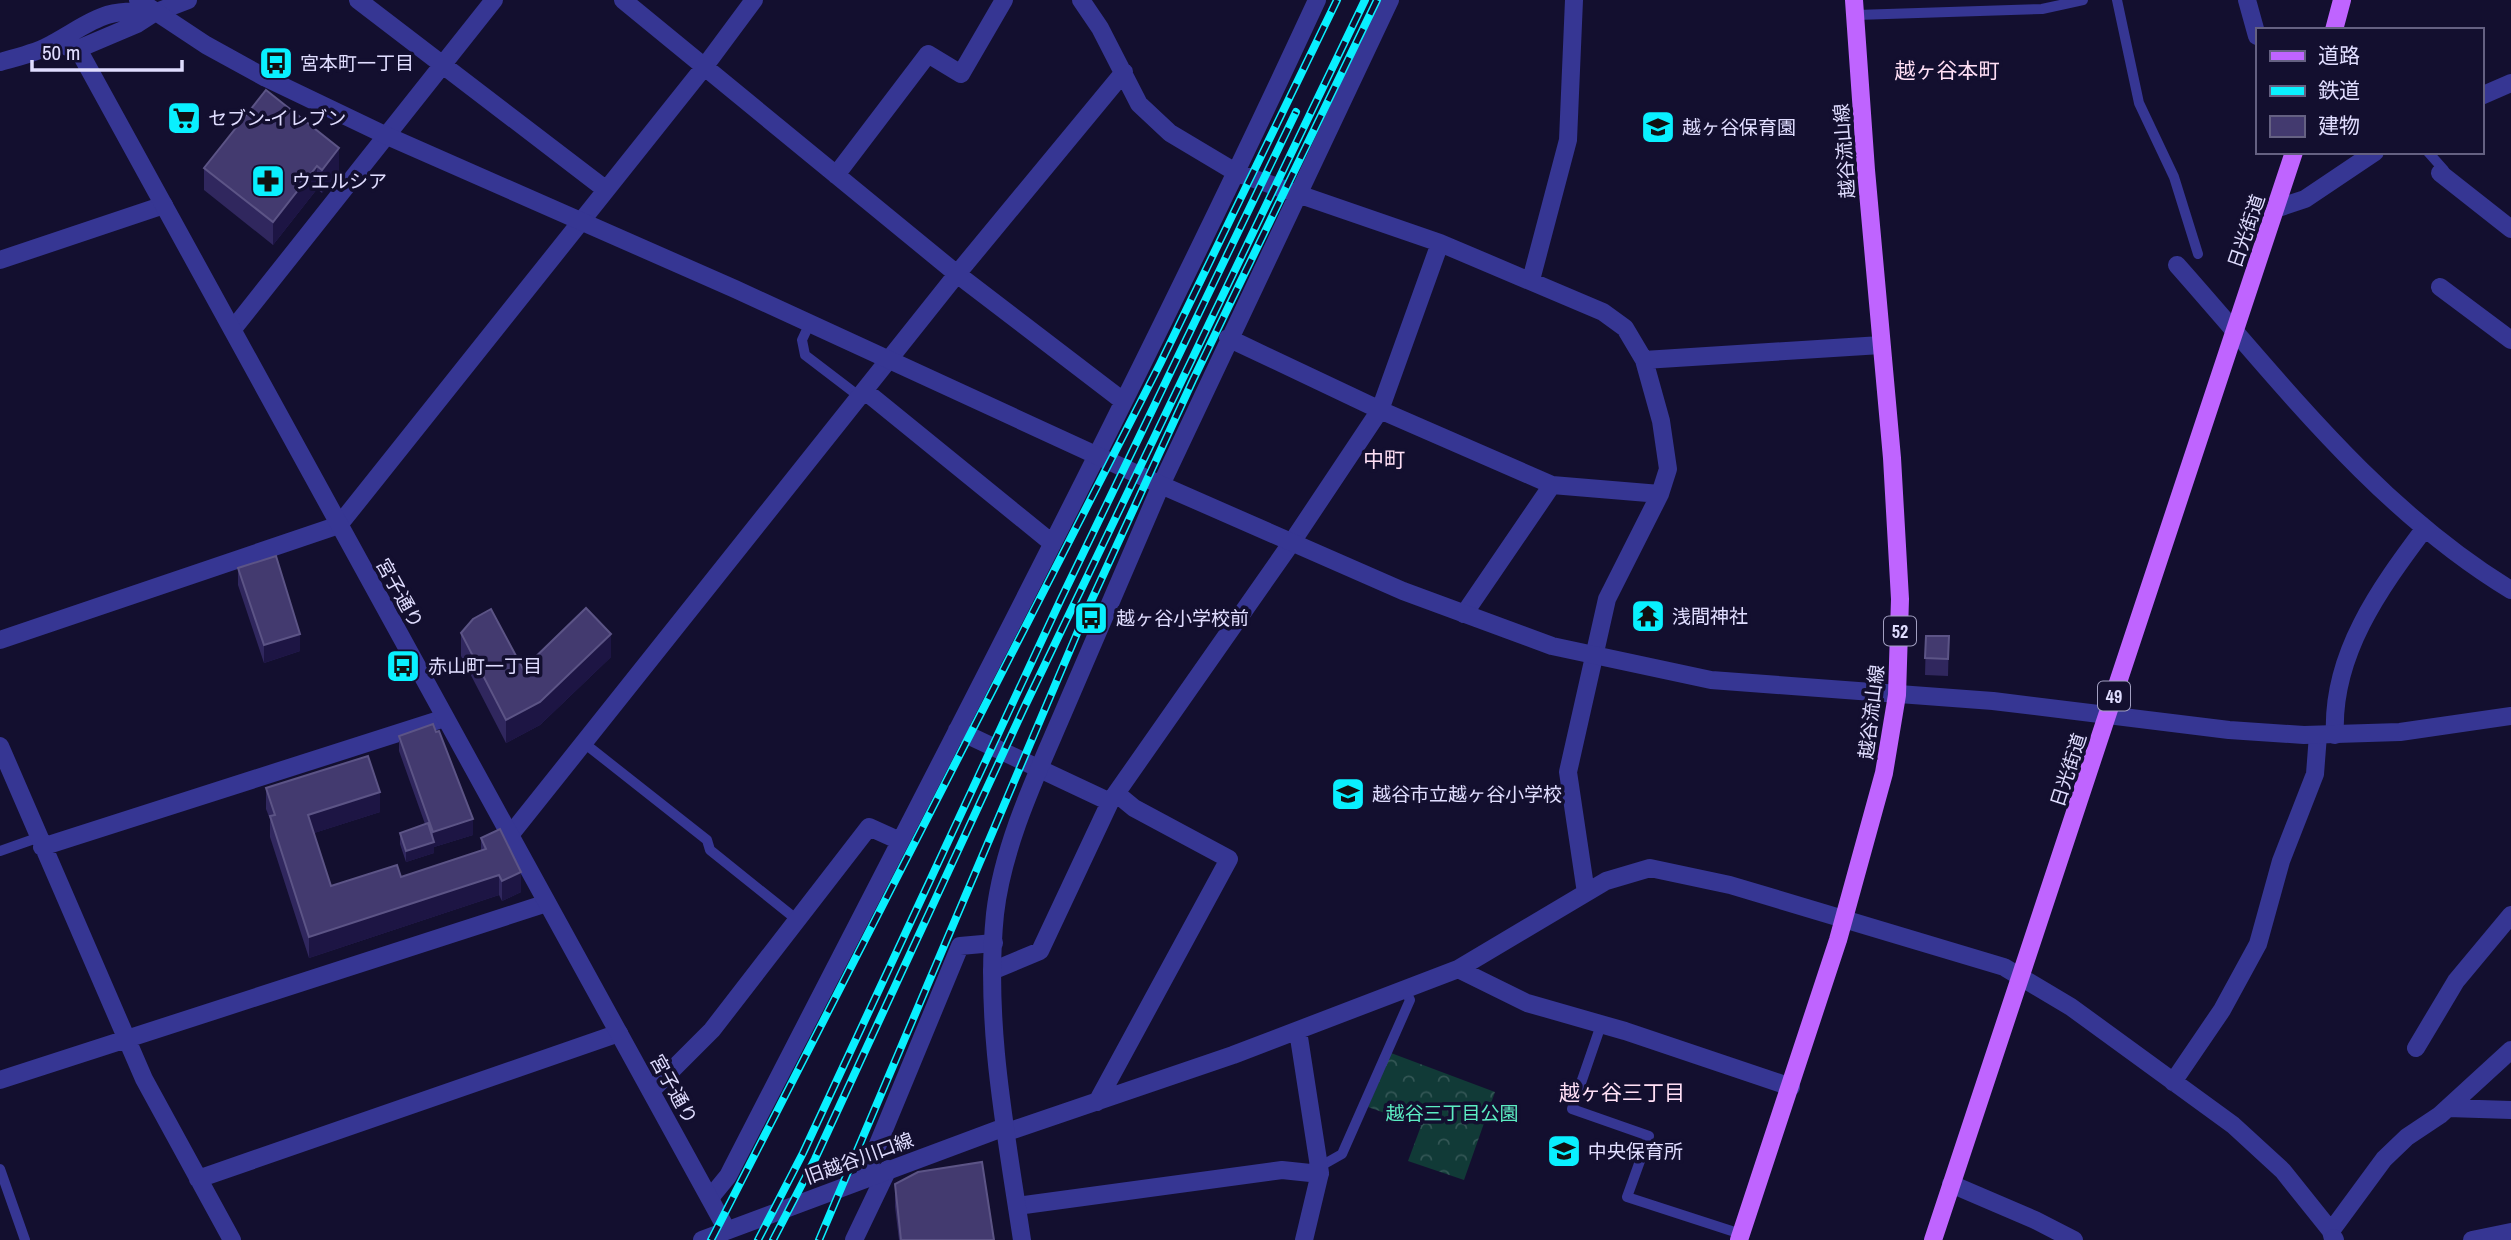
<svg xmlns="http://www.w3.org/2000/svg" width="2511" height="1240" viewBox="0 0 2511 1240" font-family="'Archivo Narrow','Noto Sans JP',sans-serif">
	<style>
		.forest { fill: url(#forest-crowns) }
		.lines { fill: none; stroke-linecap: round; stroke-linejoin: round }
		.service { stroke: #363693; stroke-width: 10 }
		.minor { stroke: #363693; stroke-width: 18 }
		.tertiary { stroke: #363693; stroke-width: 18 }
		.primary { stroke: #bf64ff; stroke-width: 18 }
		.rail-casing { stroke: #09f0ff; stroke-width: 8 }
		.rail { stroke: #130f2f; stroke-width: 5; stroke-dasharray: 16; stroke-linecap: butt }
		.wall { fill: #30275e }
		.shaded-wall { fill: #1d1544 }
		.building { fill: #433a6f; stroke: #5c5486; stroke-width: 2 }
		.labels { text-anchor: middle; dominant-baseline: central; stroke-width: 7; stroke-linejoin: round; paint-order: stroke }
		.shield { fill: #130f2f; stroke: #a29fc1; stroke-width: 2 }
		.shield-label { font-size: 18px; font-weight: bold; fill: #e0ddff }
		.poi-label { font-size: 19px; fill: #e0ddff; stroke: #130f2f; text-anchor: start }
		.street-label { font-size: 19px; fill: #e0ddff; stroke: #130f2f }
		.park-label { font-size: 19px; fill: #5cedc3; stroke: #130f2f }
		.neighbourhood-label { font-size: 21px; fill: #ffdff5; stroke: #130f2f }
	</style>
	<defs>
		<pattern id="forest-crowns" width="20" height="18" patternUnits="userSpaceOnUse" patternTransform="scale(1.75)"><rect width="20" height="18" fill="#113a37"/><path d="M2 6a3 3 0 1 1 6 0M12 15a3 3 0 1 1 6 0" fill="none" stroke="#335655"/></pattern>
	</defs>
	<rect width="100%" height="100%" fill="#130f2f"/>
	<path class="forest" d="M1391 1053 1495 1092 1464 1180 1408 1161 1421 1126 1368 1107Z"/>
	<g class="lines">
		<path class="service" d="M2117 0 2139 103 2174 177 2198 254
			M1856 15 2042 9 2083 0
			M2428 152 2444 170 2440 173
			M809 325 802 340 805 355 860 397
			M584 743 707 840 710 850 796 919
			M0 851 37 838
			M1601 1025 1572 1109 1649 1136 1627 1197 1741 1234
			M1319 1167 1342 1154 1410 1000 1405 990
			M0 1169 25 1240"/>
		<path class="minor" d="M358 0 605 189
			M623 0 957 274 1123 401
			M1081 0 1100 28 1139 104 1170 133 1237 173 1440 243 1603 312 1625 328 1644 360 1661 421 1668 469 1660 494 1607 599 1568 772 1586 893
			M2247 0 2257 36
			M154 13 188 0
			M2481 96 2511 83
			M2440 173 2511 229
			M836 175 928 54 961 74 1004 0
			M2275 209 2305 199 2375 152
			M0 260 164 205
			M2177 265C2280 381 2377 509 2511 590
			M1531 280 1568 140 1574 0
			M2440 287 2511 340
			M233 329 494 0
			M1228 338 1380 410 1552 485 1660 494
			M1644 360 1881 345
			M865 391 1052 543
			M1161 485 1390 0
			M1464 614 1552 485
			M0 640 339 525 705 66 754 0
			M957 730 1110 802
			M2335 735C2331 655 2380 588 2425 528
			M0 746 144 1079 232 1240
			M511 834 957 274 1124 72
			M42 847 445 718
			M1458 969 1527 1003 1625 1031 1791 1087
			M992 971 1040 951 1110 802 1292 542 1380 410 1440 243
			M1298 1031 1320 1173 1304 1240
			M2416 1048 2456 981 2511 915
			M0 1080 547 903
			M2173 1082 2222 1010 2258 944 2281 861 2315 774 2318 735
			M651 1091 712 1030 869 827 900 841
			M1097 1102 1229 859 1134 808 1117 794
			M2448 1108 2511 1110
			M1007 1132 1233 1055 1458 969 1606 881 1650 868 1730 885 2004 967 2071 1007 2233 1125 2283 1171 2331 1231
			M864 1178 960 946 994 943
			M198 1179 619 1033
			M1951 1184 2035 1220 2074 1240
			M710 1198 728 1176C928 786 1133 398 1317 0
			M1017 1206 1282 1170 1320 1174
			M2333 1239 2331 1231 2384 1159 2407 1137 2440 1115 2511 1050
			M854 1240 888 1169
			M2472 1240 2511 1232"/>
		<path class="tertiary" d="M138 0 206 45 266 78 385 135 735 289 1161 485 1403 591 1552 646 1711 680 1993 701 2229 730 2304 735 2400 732 2511 716
			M68 47 78 49 137 24 154 13
			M78 49 727 1230
			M0 62C17 57 37 53 52 44 92 22 105 6 154 13
			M2334 1238 2335 1240
			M702 1240 1005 1127
			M1022 1240C1006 1133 984 1022 995 914 1003 845 1036 776 1063 713 1096 637 1128 561 1161 485"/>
		<path class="primary" d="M2334 30 2342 0
			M1739 1240 1838 940 1884 773 1897 695 1900 599 1892 458 1866 170 1854 0
			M1933 1240 2294 152"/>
		<g class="rail-casing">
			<path id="rail" d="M711 1240 1160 364 1337 0
				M758 1240 803 1153 1061 599 1296 112
				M773 1240 815 1159 1024 708 1365 0
				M819 1240 1087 610 1193 380 1377 0"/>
		</g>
		<use href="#rail" class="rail"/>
	</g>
	<path class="wall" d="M266 90 339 170 322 193 317 189 273 245 204 190V168Z
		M238 568 300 651 264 663 238 585Z
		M461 633 523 669 611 657 540 725 506 743 461 656Z
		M1926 636H1949L1948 676 1925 675Z
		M399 736 473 835 434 847V853L406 862 400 844V833L425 824 399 751Z
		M266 788 380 812 314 833 331 886 401 877 481 851V838L521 892 502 901 499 895 309 958 270 837V819L266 809Z
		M895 1184 994 1240H899L895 1207Z"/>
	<path class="shaded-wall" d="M339 148V170L322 193V170Z
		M317 166V189L273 245V222Z
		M300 634V651L264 663V645Z
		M611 634V657L540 725 506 743V720Z
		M380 792V812L308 835V815Z
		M473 819V835L434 847V853L406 862V851L433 842V832Z
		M521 872V892L502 901V881Z
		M499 875V895L309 958V937Z"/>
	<path class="building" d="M266 90 339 148 322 170 317 166 273 222 204 168Z
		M276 556 300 634 264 645 238 568Z
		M586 608 611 634 540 702 506 720 461 633 473 619 491 609 523 669Z
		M1926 636H1949L1948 659 1925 658Z
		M433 724 436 732 439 731 473 819 433 832 399 736Z
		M368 756 380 792 308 815 331 886 397 865 401 877 486 849 481 838 500 829 521 872 502 881 499 875 309 937 270 816 275 815 266 788Z
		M428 823 434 842 406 851 400 833Z
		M982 1162 994 1240H901L895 1184 918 1172Z"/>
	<defs>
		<g id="bus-square" transform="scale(1.75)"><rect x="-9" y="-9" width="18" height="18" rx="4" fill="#09f0ff" stroke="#130f2f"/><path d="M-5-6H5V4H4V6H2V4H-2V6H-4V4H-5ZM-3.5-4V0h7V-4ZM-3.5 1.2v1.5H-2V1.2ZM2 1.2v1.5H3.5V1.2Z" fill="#111"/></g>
		<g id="supermarket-square" transform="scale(1.75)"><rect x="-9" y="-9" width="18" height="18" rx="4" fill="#09f0ff" stroke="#130f2f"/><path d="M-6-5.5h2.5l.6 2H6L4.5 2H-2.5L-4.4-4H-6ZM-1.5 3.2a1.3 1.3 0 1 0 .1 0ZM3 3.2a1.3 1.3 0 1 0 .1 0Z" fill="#111"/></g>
		<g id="school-square" transform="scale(1.75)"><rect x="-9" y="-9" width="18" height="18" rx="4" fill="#09f0ff" stroke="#130f2f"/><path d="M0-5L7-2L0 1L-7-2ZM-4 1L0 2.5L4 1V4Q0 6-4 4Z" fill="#111"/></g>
		<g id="pharmacy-square" transform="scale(1.75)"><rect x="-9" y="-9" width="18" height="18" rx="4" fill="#09f0ff" stroke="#130f2f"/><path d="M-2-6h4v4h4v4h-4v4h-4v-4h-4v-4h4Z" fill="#111"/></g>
		<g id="temple-square" transform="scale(1.75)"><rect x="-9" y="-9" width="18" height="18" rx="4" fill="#09f0ff" stroke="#130f2f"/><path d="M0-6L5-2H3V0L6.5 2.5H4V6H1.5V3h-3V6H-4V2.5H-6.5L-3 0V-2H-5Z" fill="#111"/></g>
	</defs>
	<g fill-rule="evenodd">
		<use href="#bus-square" x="276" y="63"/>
		<use href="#supermarket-square" x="184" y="118"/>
		<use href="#school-square" x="1658" y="127"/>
		<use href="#pharmacy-square" x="268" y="181"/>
		<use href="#temple-square" x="1648" y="616"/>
		<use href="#bus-square" x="1091" y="618"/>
		<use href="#bus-square" x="403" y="666"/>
		<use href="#school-square" x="1348" y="794"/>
		<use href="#school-square" x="1564" y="1151"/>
	</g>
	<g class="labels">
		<g class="shield">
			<rect x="1884" y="616.5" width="32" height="29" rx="5"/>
			<rect x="2098" y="681.5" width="32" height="29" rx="5"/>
		</g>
		<g class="shield-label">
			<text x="1900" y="631">52</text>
			<text x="2114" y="696">49</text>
		</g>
		<g class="poi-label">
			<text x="300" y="63">宮本町一丁目</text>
			<text x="208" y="118">セブン-イレブン</text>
			<text x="1682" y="127">越ヶ谷保育園</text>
			<text x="292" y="181">ウエルシア</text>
			<text x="1672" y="616">浅間神社</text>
			<text x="1116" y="618">越ヶ谷小学校前</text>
			<text x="428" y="666">赤山町一丁目</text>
			<text x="1372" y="794">越谷市立越ヶ谷小学校</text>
			<text x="1588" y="1151">中央保育所</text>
		</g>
		<g class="street-label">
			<text transform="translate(1844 151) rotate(-94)">越谷流山線</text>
			<text transform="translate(2246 231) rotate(-71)">日光街道</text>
			<text transform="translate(400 593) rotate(61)">宮子通り</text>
			<text transform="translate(1871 712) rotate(-83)">越谷流山線</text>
			<text transform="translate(2068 770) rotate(-72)">日光街道</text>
			<text transform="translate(674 1089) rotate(61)">宮子通り</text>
			<text transform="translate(859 1158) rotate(-20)">旧越谷川口線</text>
		</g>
		<g class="park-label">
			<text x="1452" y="1113">越谷三丁目公園</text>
		</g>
		<g class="neighbourhood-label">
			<text x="1947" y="70">越ヶ谷本町</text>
			<text x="1384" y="459">中町</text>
			<text x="1622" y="1092">越ヶ谷三丁目</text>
		</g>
	</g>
	<rect x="2256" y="28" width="228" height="126" fill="#130f2f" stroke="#656182" stroke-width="2"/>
	<rect x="2270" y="51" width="35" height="10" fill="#bf64ff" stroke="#656182" stroke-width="2"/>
	<text x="2318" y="63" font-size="21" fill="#e0ddff">道路</text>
	<rect x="2270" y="86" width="35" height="10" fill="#09f0ff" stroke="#656182" stroke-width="2"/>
	<text x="2318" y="98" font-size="21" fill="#e0ddff">鉄道</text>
	<rect x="2270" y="116" width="35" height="21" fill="#433a6f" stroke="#656182" stroke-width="2"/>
	<text x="2318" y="133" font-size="21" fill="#e0ddff">建物</text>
	<path d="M32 60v10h150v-10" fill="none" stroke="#e0ddff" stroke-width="3.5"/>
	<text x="42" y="60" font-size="21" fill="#e0ddff" stroke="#130f2f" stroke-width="5" paint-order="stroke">50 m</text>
</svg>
